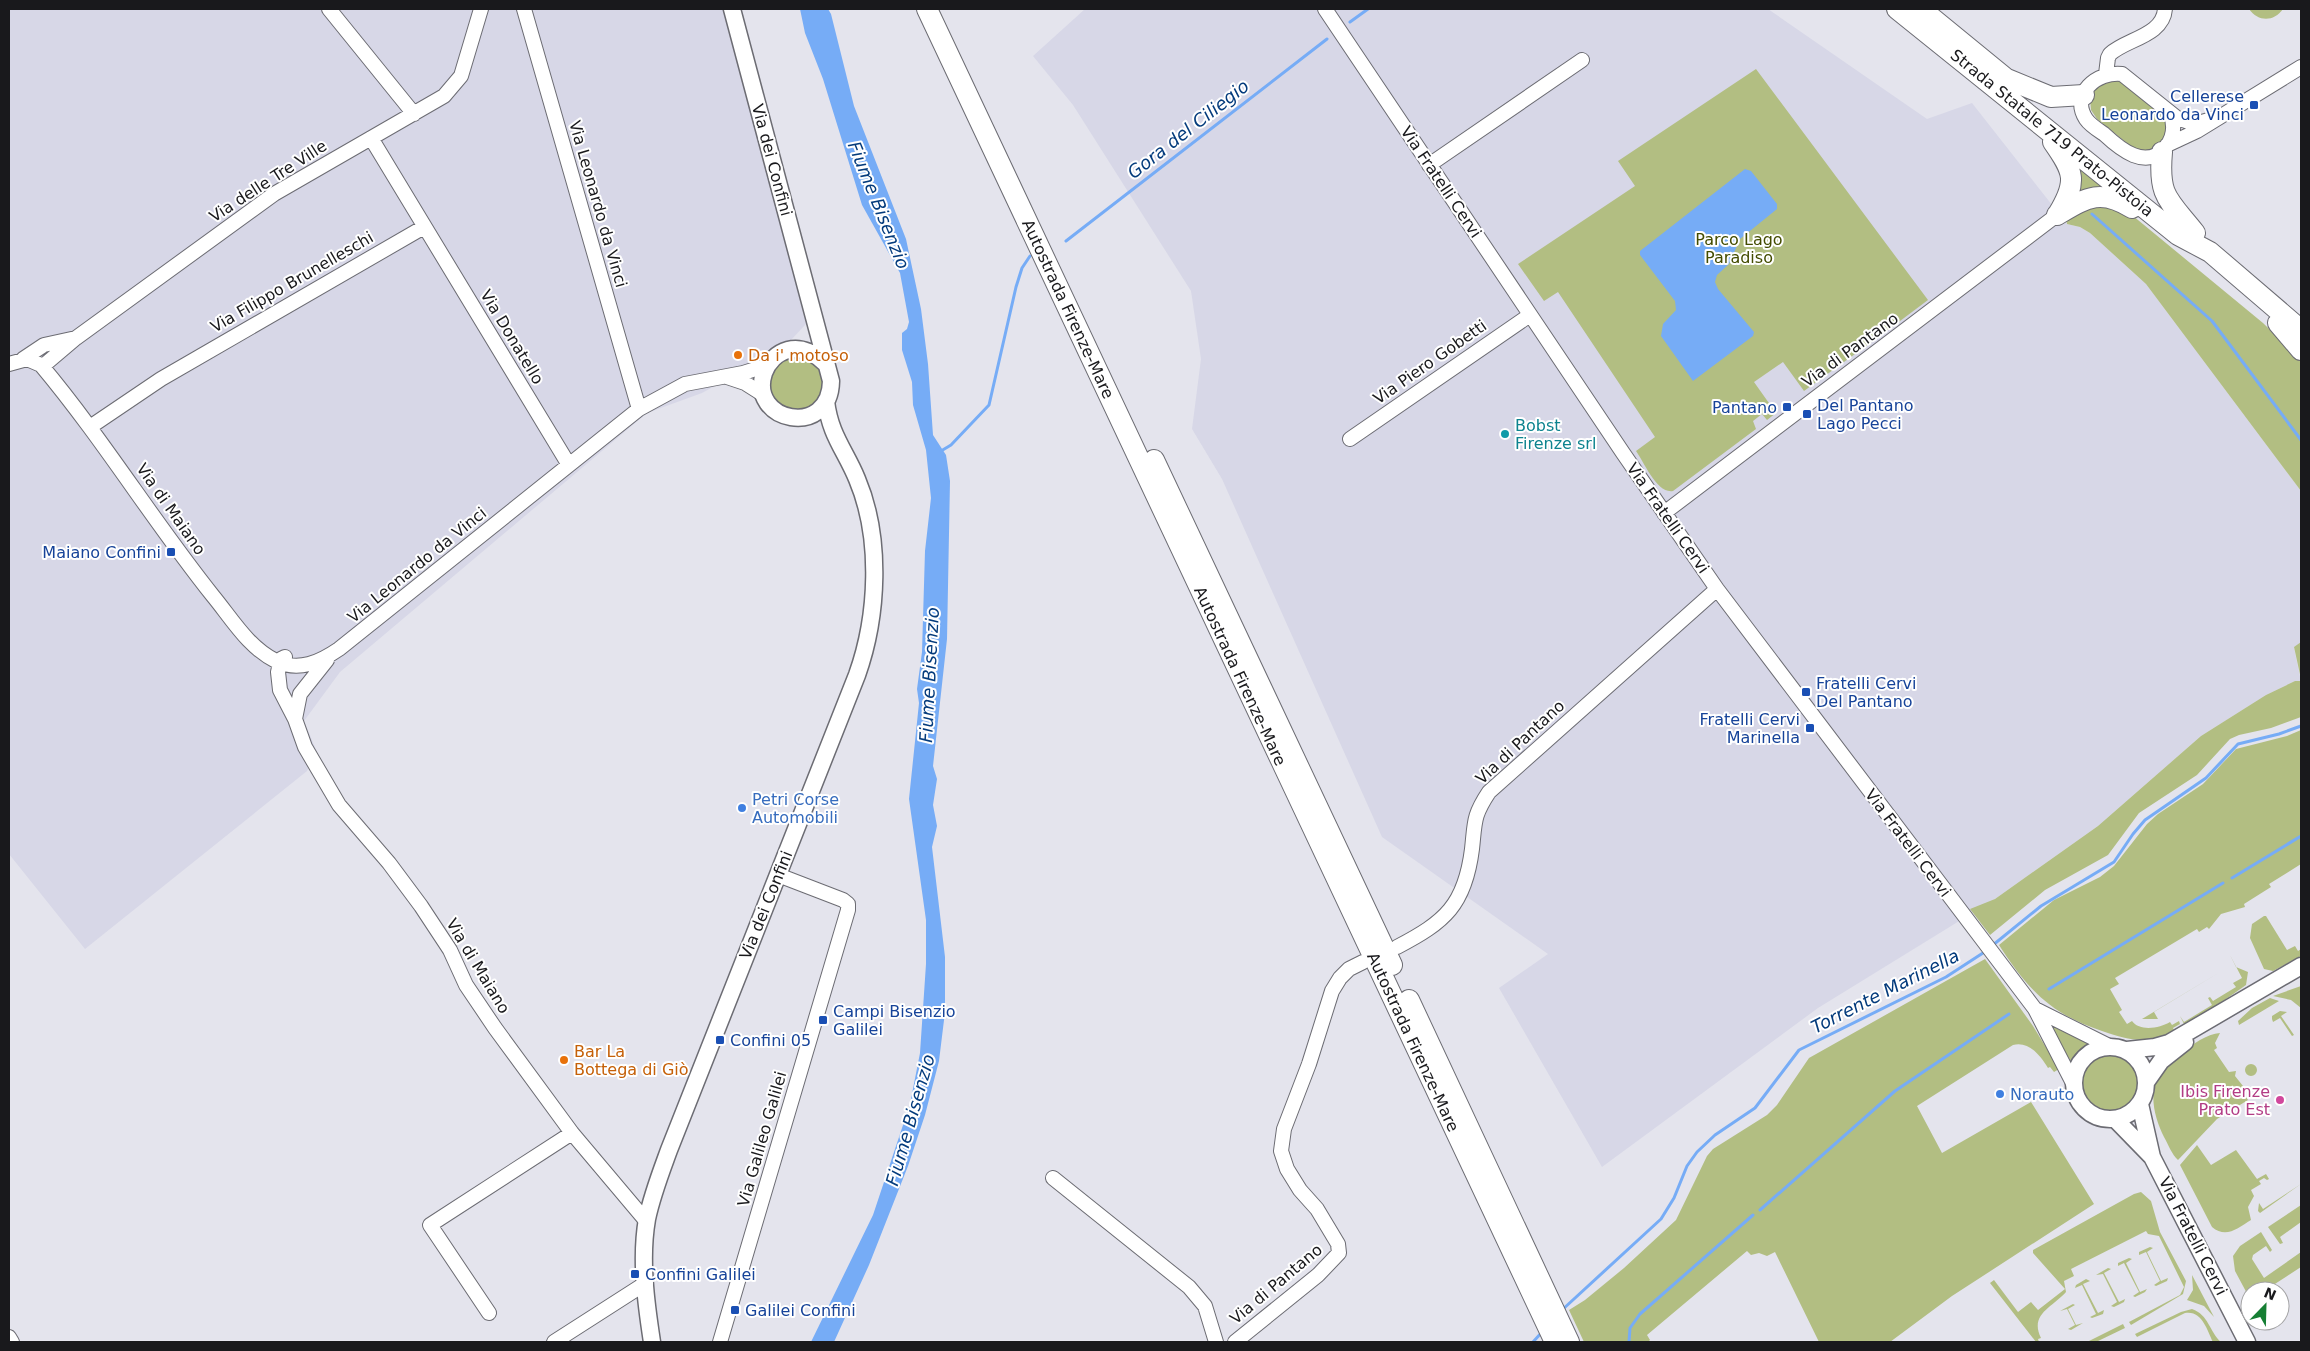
<svg xmlns="http://www.w3.org/2000/svg" width="2310" height="1351" viewBox="0 0 2310 1351" font-family="'DejaVu Sans',sans-serif">
	<style>
		.built { fill: #d7d7e7 }
		.green { fill: #b2be82 }
		.water { fill: #76acf6 }
		.lines { fill: none; stroke-linecap: round; stroke-linejoin: round }
		.stream { stroke: #76acf6; stroke-width: 3 }
		.minor-casing { stroke: #6c6c73; stroke-width: 16 }
		.major-casing { stroke: #6c6c73; stroke-width: 19 }
		.highway-casing { stroke: #6c6c73; stroke-width: 22 }
		.minor { stroke: #fff; stroke-width: 14 }
		.major { stroke: #fff; stroke-width: 16 }
		.highway { stroke: #fff; stroke-width: 20 }
		.transit-dot { fill: #1a4fb4; stroke: #fff; stroke-width: 2 }
		.food-dot { fill: #e8710a; stroke: #fff; stroke-width: 2 }
		.culture-dot { fill: #0f9aa8; stroke: #fff; stroke-width: 2 }
		.shop-dot { fill: #3f7fe0; stroke: #fff; stroke-width: 2 }
		.hotel-dot { fill: #d1479c; stroke: #fff; stroke-width: 2 }
		.labels { text-anchor: middle; dominant-baseline: central; stroke-width: 4; stroke-linejoin: round; paint-order: stroke }
		.transit-label { font-size: 16px; fill: #164399; stroke: #fff; text-anchor: start }
		.street-label { font-size: 16px; fill: #19191c; stroke: #fff }
		.park-label { font-size: 16px; fill: #434c00; stroke: #fff }
		.food-label { font-size: 16px; fill: #c56008; stroke: #fff; text-anchor: start }
		.culture-label { font-size: 16px; fill: #0d838f; stroke: #fff; text-anchor: start }
		.shop-label { font-size: 16px; fill: #366cbe; stroke: #fff; text-anchor: start }
		.hotel-label { font-size: 16px; fill: #b23c85; stroke: #fff; text-anchor: end }
		.water-label { font-size: 18px; font-style: italic; fill: #043b7c; stroke: #fff }
	</style>
	<rect width="100%" height="100%" fill="#e4e4ed"/>
	<path class="built" d="M9 9H726L806 324 791 340 753 365 702 393 647 413 340 672 304 721 317 752 307 771 85 949 9 854Z
		M1085 9H1768L1927 119 1972 103 2067 224 2080 227 2090 233 2146 284 2301 491V642L2294 648 2301 681H2295L2266 695 2201 736 2098 826 1995 899 1818 1008 1602 1167 1499 988 1548 954 1382 837 1222 479 1192 429 1201 359 1191 291 1073 105 1033 56Z"/>
	<path class="green" d="M2249 9H2283C2274 22 2258 22 2249 9Z
		M1756 69 1928 300 1888 330 1883 325 1875 330 1877 338 1804 391 1783 362 1754 382 1776 413 1767 420 1762 414 1753 421 1756 429 1673 491C1657 494 1644 462 1636 451L1655 437 1558 292 1544 301 1518 264 1635 186 1618 161Z
		M2118 80 2163 115 2167 124 2165 140 2153 150 2143 151 2133 148 2097 119 2091 110 2090 99 2094 89 2102 82Z
		M2074 163 2109 189 2085 194 2076 191Z
		M2082 206H2121L2263 323 2301 360V491L2146 284 2090 233 2080 227 2067 224 2066 219Z
		M770 383a27 27 0 1 1 54 0a27 27 0 1 1-54 0Z
		M2301 642V679L2294 647Z
		M2295 681H2301V717L2271 728 2239 735 2230 739 2197 775 2139 813 2108 855 2045 890 1990 935 1970 909 1995 899 2098 826 2201 736 2266 695Z
		M2301 730V864L2269 884 2271 887 2244 904 2245 907 2221 914 2209 929 2207 927 2199 932 2197 929 2115 978 2119 984 2110 989 2122 1010 2119 1012 2127 1024 2132 1021C2140 1032 2160 1028 2170 1022L2172 1025 2179 1021 2180 1024 2173 1028 2175 1032C2145 1044 2132 1041 2102 1031 2051 1014 2028 990 1999 945L2054 900 2100 877 2114 866 2147 824 2158 814 2203 784 2236 749 2287 736Z
		M2264 916H2266L2287 950 2295 946 2298 951 2301 949V956L2273 971 2264 969 2250 938 2252 924Z
		M2230 955 2236 967 2248 972 2246 985C2223 1001 2202 1016 2178 1029L2184 1024 2180 1016 2184 1022 2212 1005 2208 998 2210 997 2213 1001 2236 987 2233 983 2242 978Z
		M1985 959 2033 1026 2059 1069 2054 1072 2050 1067 2048 1068C2040 1055 2029 1041 2013 1045L1917 1106 1942 1153 2031 1102 2094 1204 1952 1296 1890 1342H1819L1775 1252 1767 1256 1759 1253 1751 1255 1747 1251 1647 1335 1650 1340 1648 1342H1584L1569 1310 1585 1300 1624 1268 1676 1220 1707 1156 1713 1149 1767 1115 1777 1105 1809 1058Z
		M2220 972 2154 1012 2158 1019H2142Z
		M2301 986V1008L2291 1000 2273 996Z
		M2270 998 2279 1001 2239 1025 2238 1021 2252 1008Z
		M2280 1011 2287 1012 2281 1016 2294 1035 2292 1036 2280 1018 2273 1022 2272 1019V1016Z
		M2044 1022 2089 1044 2071 1061Z
		M2220 1033 2215 1043 2217 1048 2214 1050 2229 1072 2236 1071 2235 1076 2243 1086 2244 1094 2248 1100 2217 1119 2178 1160C2172 1155 2168 1144 2164 1137 2154 1117 2147 1090 2162 1071 2168 1064 2176 1058 2183 1053 2192 1044 2207 1034 2220 1033Z
		M2081 1082a29 29 0 1 1 58 0a29 29 0 1 1-58 0Z
		M2245 1070a6 6 0 1 1 12 0a6 6 0 1 1-12 0Z
		M2197 1145 2211 1165 2236 1150 2257 1179 2266 1174 2269 1179 2267 1180 2264 1178 2259 1181 2261 1184 2251 1190 2254 1196 2248 1207 2251 1220C2238 1228 2226 1239 2212 1227L2180 1165Z
		M2301 1184 2260 1213 2258 1211 2259 1203 2263 1209Z
		M2141 1192 2151 1201 2160 1232 2186 1281 2183 1294 2131 1325 2129 1322 2180 1295 2184 1287 2159 1236 2148 1234 2146 1231 2071 1269 2074 1276 2064 1281 2066 1292C2053 1307 2029 1314 2041 1338L2038 1339 2039 1342H2036L1990 1283 1994 1280 2018 1312 2031 1302 2038 1310 2065 1289 2033 1253V1250L2134 1194Z
		M2301 1205V1222L2280 1237 2283 1243 2280 1244 2268 1227Z
		M2261 1232 2272 1250 2270 1252 2266 1246 2253 1255 2252 1259 2264 1278 2301 1252V1267L2264 1291H2250V1299L2235 1271 2233 1256 2240 1246Z
		M2150 1247 2153 1248 2147 1252 2161 1281 2168 1278 2167 1281 2156 1286 2154 1285 2160 1281 2146 1252 2139 1255V1252Z
		M2129 1258 2132 1259 2126 1263 2140 1292 2147 1289 2145 1292 2135 1297 2133 1296 2139 1292 2124 1263 2118 1266V1263Z
		M2108 1268 2111 1269 2104 1273 2119 1302 2125 1299 2124 1302 2114 1307 2111 1306 2117 1302 2103 1274 2096 1275Z
		M2192 1275 2214 1317 2204 1306 2187 1300 2193 1290Z
		M2086 1279 2090 1281 2083 1284 2098 1313 2104 1310 2103 1314 2092 1318 2090 1317 2096 1314 2082 1285 2075 1288 2076 1285Z
		M2073 1304 2075 1305 2068 1309 2076 1325 2083 1323 2071 1330 2068 1329 2075 1325 2067 1309 2060 1311Z
		M2192 1309C2209 1315 2209 1331 2221 1342H2213C2207 1330 2202 1310 2185 1313L2137 1337 2135 1334 2181 1312Z
		M2123 1324 2125 1328 2096 1342H2087Z"/>
	<path class="water" d="M800 9H828L831 14 854 106 906 239 921 309 928 364 933 435 946 455 950 481 947 639 933 766 937 779 933 805 937 826 932 847 945 957V1012L939 1061 925 1115 908 1166 869 1265 834 1342H811L873 1215 910 1104 920 1053 926 964V920L909 799 919 703 917 689 922 652 925 551 931 498 926 450 913 405 912 382 902 350V333L907 329 909 322 900 273 862 205 823 79 805 33Z
		M1745 169 1751 171 1777 204V209L1740 239 1729 264 1717 275 1715 282 1718 289 1754 332 1753 336 1693 381 1661 336 1663 324 1676 310 1675 301 1640 255V251Z"/>
	<g class="lines">
		<path class="stream" d="M1350 22 1368 9
			M2092 214 2212 321 2301 440
			M1066 241 1327 39
			M941 451 951 445 989 405 1016 287 1022 268 1030 256
			M2232 878 2301 836
			M1993 945 2041 906 2114 862 2133 834 2145 820 2206 778 2238 744 2279 734 2301 726
			M2049 989 2223 883
			M1760 1210 1895 1091 2009 1014
			M1562 1310 1661 1219 1674 1198 1687 1166 1697 1152 1715 1135 1755 1108 1799 1050 1946 977 1986 951
			M1533 1342 1543 1331
			M1629 1342 1630 1328 1640 1314 1753 1215"/>
		<g class="minor-casing">
			<path id="minor" d="M329 9 414 114
				M524 9 639 409
				M1325 9 1623 453 1717 589 2035 1009 2074 1085
				M2106 74 2108 58 2110 54C2126 39 2163 36 2165 9
				M2171 115C2175 127 2174 137 2166 147 2146 171 2120 149 2104 134 2098 130 2090 125 2086 119 2070 94 2097 71 2122 74L2177 118 2195 124 2219 117
				M371 138 569 465
				M2167 145 2197 131 2301 67
				M1429 165 1582 60
				M23 359 44 345 76 338
				M9 364 27 359 41 365C103 439 153 521 213 596 232 619 248 647 276 661 299 672 320 662 339 649L639 409 685 384 743 373 768 365
				M43 366 76 338 274 194 444 96 461 76 481 9
				M727 377 745 383 764 395
				M90 427 161 379 424 227
				M1350 439 1530 315
				M1664 513 2057 215
				M285 657 281 659 278 672 280 690 295 719 305 747 339 805 389 863 421 906 450 950 466 985 495 1028 572 1133 647 1222
				M295 719 300 694 327 660
				M1397 947C1445 922 1465 905 1472 849 1475 822 1473 816 1489 792L1717 589
				M2035 1009 2109 1046
				M1053 1178 1189 1287 1205 1306 1216 1342
				M489 1313 430 1225 572 1133
				M9 1337 12 1342
				M554 1342 646 1283
				M720 1342 848 910V904L843 900 778 875
				M1235 1342 1318 1275 1339 1253 1338 1244 1317 1209 1300 1190 1287 1169 1281 1151 1284 1129 1309 1064 1332 991 1340 978 1349 969 1363 962"/>
		</g>
		<g class="major-casing">
			<path id="major" d="M732 9 831 381C830 439 748 422 764 373 768 362 777 353 788 350 802 346 816 354 826 364
				M2074 1083a36 36 0 1 1 72 0a36 36 0 1 1-72 0Z
				M2127 1050 2155 1047 2169 1043 2301 966
				M2147 1081 2161 1061 2185 1042
				M2115 1119 2152 1157 2140 1104
				M2152 1157 2247 1342
				M652 1342C646 1303 640 1259 647 1219 652 1195 661 1172 669 1150L857 675C878 616 882 538 857 479 845 450 830 435 826 401"/>
		</g>
		<g class="highway-casing">
			<path id="highway" d="M927 9 1555 1342
				M1897 9 2178 235 2210 252 2301 330
				M1921 9 2009 81
				M2007 79 2051 97 2084 95
				M2053 142C2074 172 2078 181 2058 214
				M2162 152C2158 197 2168 199 2195 233
				M2057 215C2086 198 2100 188 2132 208
				M2278 323 2301 350
				M1154 460 1392 965
				M1409 1000 1569 1342"/>
		</g>
		<use href="#minor" class="minor"/>
		<use href="#major" class="major"/>
		<use href="#highway" class="highway"/>
	</g>
	<g class="transit-dot">
		<rect x="2249" y="100" width="10" height="10" rx="2.5"/>
		<rect x="1782" y="402" width="10" height="10" rx="2.5"/>
		<rect x="1802" y="409" width="10" height="10" rx="2.5"/>
		<rect x="166" y="547" width="10" height="10" rx="2.5"/>
		<rect x="1801" y="687" width="10" height="10" rx="2.5"/>
		<rect x="1805" y="723" width="10" height="10" rx="2.5"/>
		<rect x="818" y="1015" width="10" height="10" rx="2.5"/>
		<rect x="715" y="1035" width="10" height="10" rx="2.5"/>
		<rect x="630" y="1269" width="10" height="10" rx="2.5"/>
		<rect x="730" y="1305" width="10" height="10" rx="2.5"/>
	</g>
	<g class="food-dot">
		<circle cx="738" cy="355" r="5"/>
		<circle cx="564" cy="1060" r="5"/>
	</g>
	<circle class="culture-dot" cx="1505" cy="434" r="5"/>
	<g class="shop-dot">
		<circle cx="742" cy="808" r="5"/>
		<circle cx="2000" cy="1094" r="5"/>
	</g>
	<circle class="hotel-dot" cx="2280" cy="1100" r="5"/>
	<g class="labels">
		<g class="transit-label">
			<text x="2244" y="96" text-anchor="end">Cellerese<tspan x="2244" dy="18">Leonardo da Vinci</tspan></text>
			<text x="1817" y="405">Del Pantano<tspan x="1817" dy="18">Lago Pecci</tspan></text>
			<text x="1777" y="407" text-anchor="end">Pantano</text>
			<text x="161" y="552" text-anchor="end">Maiano Confini</text>
			<text x="1816" y="683">Fratelli Cervi<tspan x="1816" dy="18">Del Pantano</tspan></text>
			<text x="1800" y="719" text-anchor="end">Fratelli Cervi<tspan x="1800" dy="18">Marinella</tspan></text>
			<text x="833" y="1011">Campi Bisenzio<tspan x="833" dy="18">Galilei</tspan></text>
			<text x="730" y="1040">Confini 05</text>
			<text x="645" y="1274">Confini Galilei</text>
			<text x="745" y="1310">Galilei Confini</text>
		</g>
		<g class="street-label">
			<text transform="translate(2052 133) rotate(39)">Strada Statale 719 Prato-Pistoia</text>
			<text transform="translate(772 160) rotate(75)">Via dei Confini</text>
			<text transform="translate(268 181) rotate(-33)">Via delle Tre Ville</text>
			<text transform="translate(1441 182) rotate(56)">Via Fratelli Cervi</text>
			<text transform="translate(598 204) rotate(74)">Via Leonardo da Vinci</text>
			<text transform="translate(292 282) rotate(-30)">Via Filippo Brunelleschi</text>
			<text transform="translate(1068 309) rotate(65)">Autostrada Firenze-Mare</text>
			<text transform="translate(512 337) rotate(59)">Via Donatello</text>
			<text transform="translate(1850 350) rotate(-36)">Via di Pantano</text>
			<text transform="translate(1430 362) rotate(-35)">Via Piero Gobetti</text>
			<text transform="translate(171 509) rotate(55)">Via di Maiano</text>
			<text transform="translate(1668 518) rotate(55)">Via Fratelli Cervi</text>
			<text transform="translate(417 565) rotate(-39)">Via Leonardo da Vinci</text>
			<text transform="translate(1240 676) rotate(65)">Autostrada Firenze-Mare</text>
			<text transform="translate(1520 742) rotate(-43)">Via di Pantano</text>
			<text transform="translate(1908 843) rotate(53)">Via Fratelli Cervi</text>
			<text transform="translate(766 905) rotate(-68)">Via dei Confini</text>
			<text transform="translate(478 966) rotate(59)">Via di Maiano</text>
			<text transform="translate(1413 1042) rotate(65)">Autostrada Firenze-Mare</text>
			<text transform="translate(762 1139) rotate(-74)">Via Galileo Galilei</text>
			<text transform="translate(2193 1236) rotate(63)">Via Fratelli Cervi</text>
			<text transform="translate(1276 1284) rotate(-40)">Via di Pantano</text>
		</g>
		<g class="park-label">
			<text x="1739" y="239">Parco Lago<tspan x="1739" dy="18">Paradiso</tspan></text>
		</g>
		<g class="food-label">
			<text x="748" y="355">Da i' motoso</text>
			<text x="574" y="1051">Bar La<tspan x="574" dy="18">Bottega di Giò</tspan></text>
		</g>
		<g class="culture-label">
			<text x="1515" y="425">Bobst<tspan x="1515" dy="18">Firenze srl</tspan></text>
		</g>
		<g class="shop-label">
			<text x="752" y="799">Petri Corse<tspan x="752" dy="18">Automobili</tspan></text>
			<text x="2010" y="1094">Norauto</text>
		</g>
		<g class="hotel-label">
			<text x="2270" y="1091">Ibis Firenze<tspan x="2270" dy="18">Prato Est</tspan></text>
		</g>
		<g class="water-label">
			<text transform="translate(1188 129) rotate(-38)">Gora del Ciliegio</text>
			<text transform="translate(879 205) rotate(68)">Fiume Bisenzio</text>
			<text transform="translate(929 675) rotate(-87)">Fiume Bisenzio</text>
			<text transform="translate(1885 991) rotate(-27)">Torrente Marinella</text>
			<text transform="translate(910 1120) rotate(-74)">Fiume Bisenzio</text>
		</g>
	</g>
	<rect width="2310" height="1351" fill="none" stroke="#19191c" stroke-width="20"/>
	<g transform="translate(2265 1306) rotate(23)"><circle r="24" fill="#ffffff" stroke="#a3a3a4"/>
	<path d="M0-4L9 19L0 12L-9 19Z" fill="#167f34"/>
	<text y="-8" font-size="14" font-weight="bold" text-anchor="middle" fill="#19191c">N</text>
	</g>
</svg>
